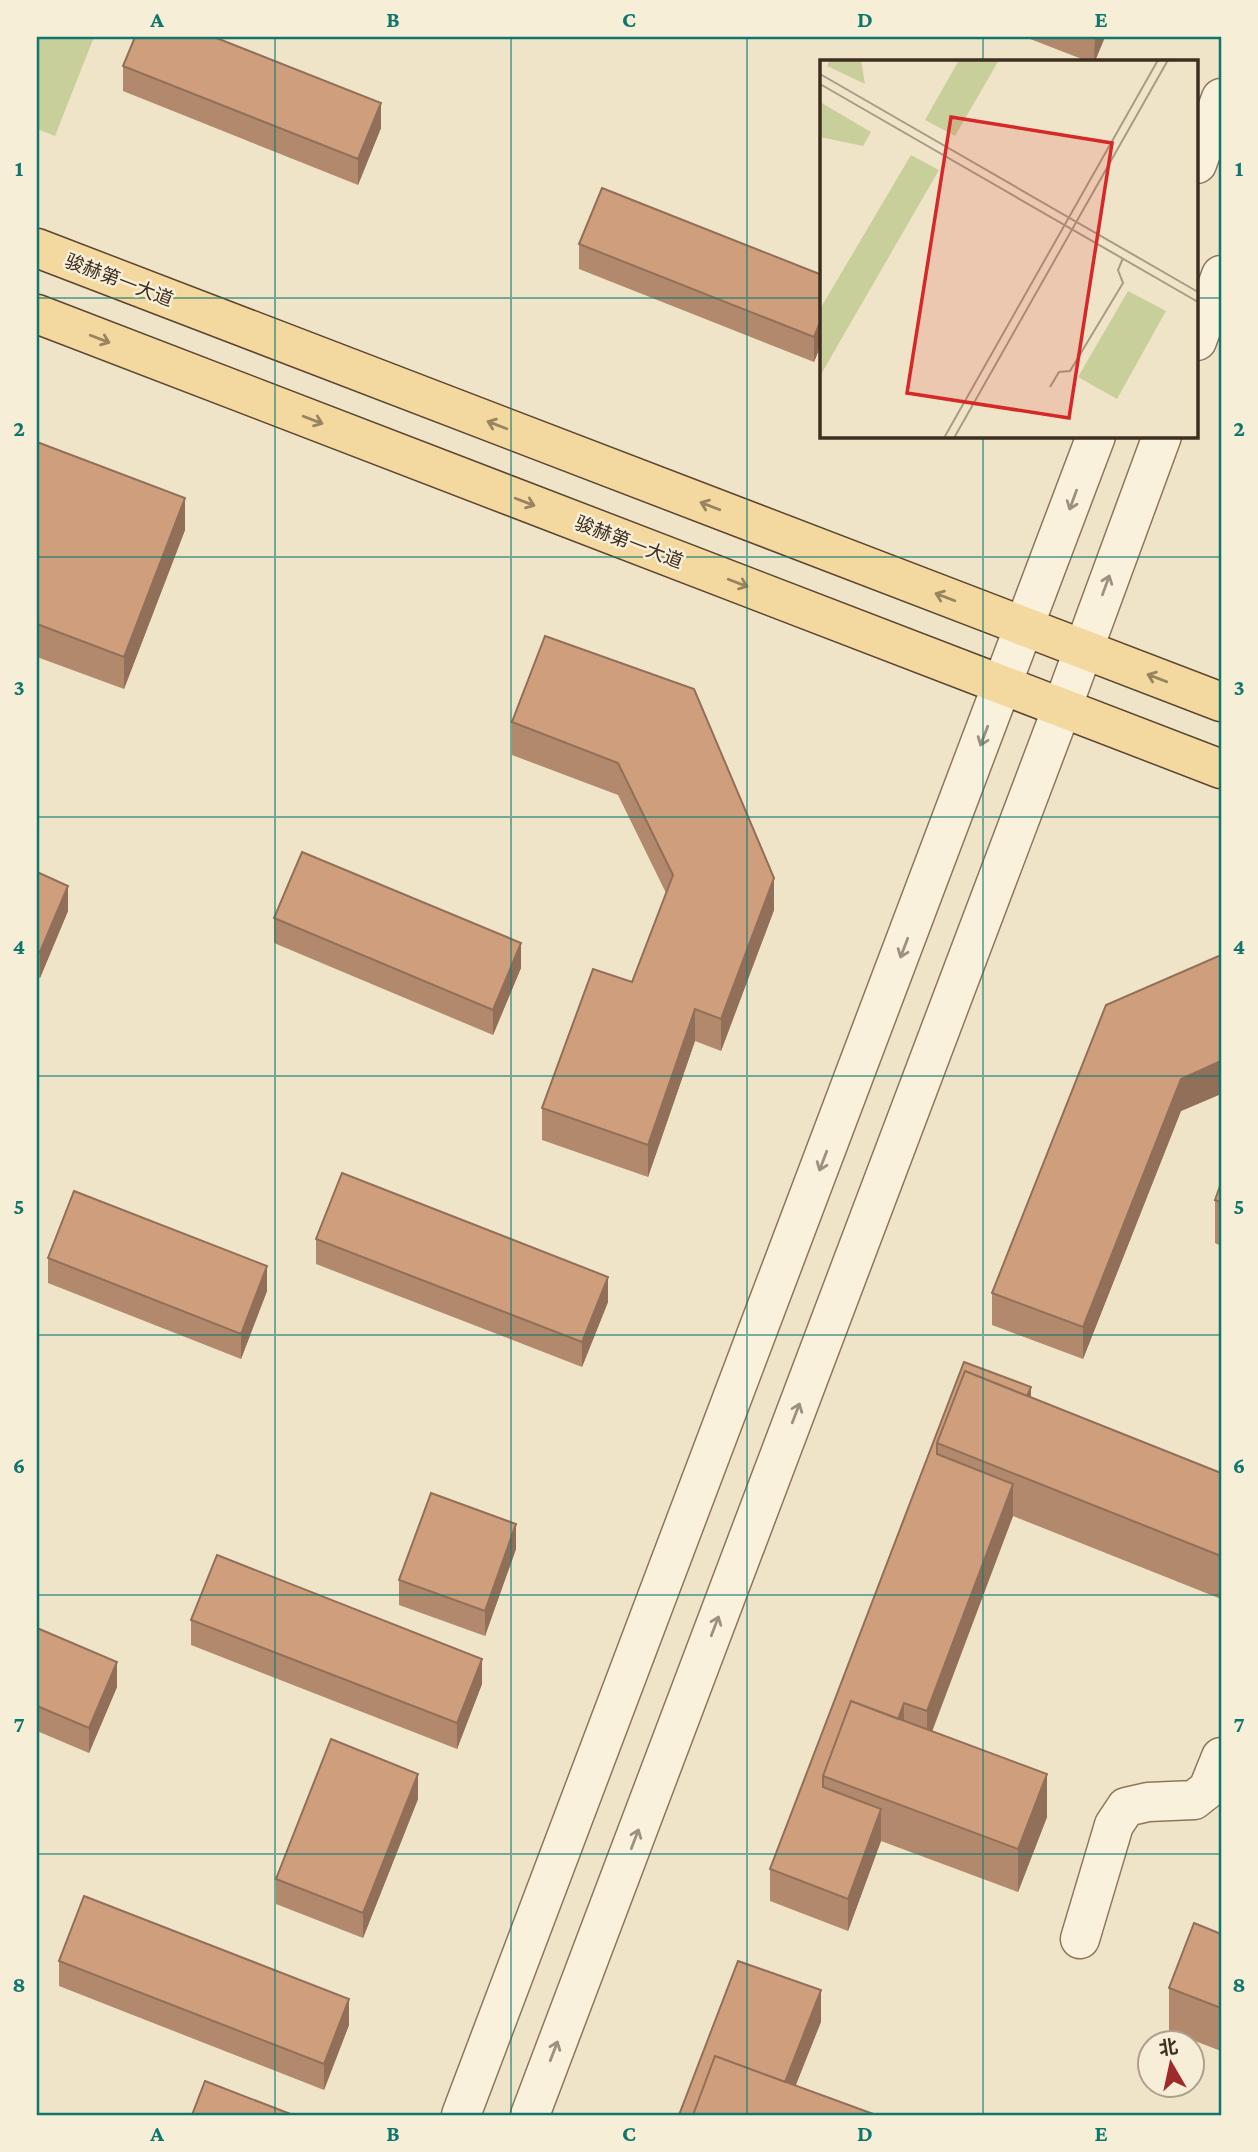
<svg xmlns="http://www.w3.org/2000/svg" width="1258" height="2152" viewBox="0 0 1258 2152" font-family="'Crimson Pro','Noto Sans SC',serif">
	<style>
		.green { fill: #c9cf9b }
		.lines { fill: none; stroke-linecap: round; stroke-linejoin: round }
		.minor-casing { stroke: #8d765c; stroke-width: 41 }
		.major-casing { stroke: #5b4430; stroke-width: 41 }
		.minor { stroke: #faf1dc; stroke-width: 38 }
		.major { stroke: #f3d9a0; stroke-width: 38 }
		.wall { fill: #b2896c }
		.shaded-wall { fill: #916f58 }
		.building { fill: #cf9f7d; stroke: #916f58; stroke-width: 2 }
		.oneway { stroke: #988460 }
		.oneway2 { stroke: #9c907e }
		.grid { fill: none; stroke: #0f766e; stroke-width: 2; stroke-opacity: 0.55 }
		.labels { text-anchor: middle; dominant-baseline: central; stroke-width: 5; stroke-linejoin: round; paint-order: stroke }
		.street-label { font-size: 19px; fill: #3d2e20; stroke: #f7eed8 }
		.inset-road { fill: none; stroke: #a89b85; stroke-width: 2 }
		.view { fill: #d62828; fill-opacity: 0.15; stroke: #d62828; stroke-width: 3.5 }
		.inset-edge { fill: none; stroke: #3d2e20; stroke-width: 3.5 }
		.neatline { fill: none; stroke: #0f766e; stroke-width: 2.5 }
		.grid-label { font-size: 23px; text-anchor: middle; font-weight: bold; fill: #0f766e }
	</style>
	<rect width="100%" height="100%" fill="#f0e4c8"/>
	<path class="green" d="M37 37H94L55 136 37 129Z"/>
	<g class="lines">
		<g class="minor-casing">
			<path id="minor" d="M1197 164 1221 98
				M1197 341 1221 275
				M1080 1939 1114 1825 1126 1807 1148 1802 1194 1800 1208 1789 1221 1757
				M461 2115 1096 436
				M530 2115 1062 708 1162 436"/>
		</g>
		<g class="major-casing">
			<path id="major" d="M37 248 1221 702
				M37 314 1221 769"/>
		</g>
		<use href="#minor" class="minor"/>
		<use href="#major" class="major"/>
	</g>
	<path class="wall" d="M1025 37H1105L1095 61H1087Z
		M123 66 381 128 358 185 123 91Z
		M579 244 822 275V342L814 362 579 269Z
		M37 442 185 530 124 689 37 657Z
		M545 636 774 910 721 1051 695 1041 648 1177 542 1140V1108L632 982 666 893 618 795 512 755V722Z
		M37 872 68 911 40 978 37 976Z
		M274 918 521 968 493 1035 274 943Z
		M1221 955V1094L1181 1111 1083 1359 992 1325V1293Z
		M1221 1183V1246L1215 1243V1200Z
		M316 1239 608 1302 582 1367 316 1264Z
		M48 1258 267 1291 241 1359 48 1283Z
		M964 1362 1031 1397 1221 1473V1599L1013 1516 932 1732 1047 1817 1018 1892 881 1841 848 1931 770 1901V1869Z
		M516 1549 485 1636 399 1605V1580Z
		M191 1620 482 1684 457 1749 191 1645Z
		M37 1628 117 1687 89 1753 37 1731Z
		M418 1799 363 1938 276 1904V1879Z
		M1221 1934V2051L1169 2031V1988Z
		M59 1961 349 2025 324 2090 59 1986Z"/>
	<path class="shaded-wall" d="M1095 37H1105L1095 61H1094Z
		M381 103V128L358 185V159Z
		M822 317V342L814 362V337Z
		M185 498V530L124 689V657Z
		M774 878V910L721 1051V1019Z
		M68 886V911L40 978V952Z
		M521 943V968L493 1035V1010Z
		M695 1009V1041L648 1177V1145Z
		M1221 1061V1094L1181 1111 1083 1359V1327L1181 1079Z
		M267 1266V1291L241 1359V1334Z
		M608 1277V1302L582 1367V1342Z
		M1031 1387V1419L1022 1404Z
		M1013 1484V1516L927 1744V1711Z
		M516 1524V1549L485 1636V1611Z
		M482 1659V1684L457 1749V1723Z
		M117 1662V1687L89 1753V1728Z
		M904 1703V1735L894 1728Z
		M418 1774V1799L363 1938V1913Z
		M1047 1774V1817L1018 1892V1849Z
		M881 1809V1841L848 1931V1899Z
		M821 1990V2022L784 2115 781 2091Z
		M349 1999V2025L324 2090V2064Z"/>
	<path class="building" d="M135 37H214L381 103 358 159 123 66Z
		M602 188 822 275V317L814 337 579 244Z
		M37 442 185 498 124 657 37 624Z
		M545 636 694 689 774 878 721 1019 695 1009 648 1145 542 1108 593 969 632 982 673 875 618 763 512 722Z
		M302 852 521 943 493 1010 274 918Z
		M37 872 68 886 40 952 37 951Z
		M1221 955V1061L1181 1079 1083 1327 992 1293 1106 1005Z
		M342 1173 608 1277 582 1342 316 1239Z
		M1221 1183V1202L1215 1200Z
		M74 1191 267 1266 241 1334 48 1258Z
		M964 1362 1031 1387 1027 1396 965 1371 937 1443V1454L1013 1484 927 1711 904 1703 898 1719 851 1701 823 1776V1787L881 1809 848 1899 770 1869Z
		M965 1371 1221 1473V1556L937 1443Z
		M431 1493 516 1524 485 1611 399 1580Z
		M217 1555 482 1659 457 1723 191 1620Z
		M37 1628 117 1662 89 1728 37 1706Z
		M851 1701 1047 1774 1018 1849 823 1776Z
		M331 1739 418 1774 363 1913 276 1879Z
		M84 1896 349 1999 324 2064 59 1961Z
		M1194 1923 1221 1934V2008L1169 1988Z
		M738 1961 821 1990 785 2082 715 2056 693 2115H679Z
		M715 2056 876 2115H693Z
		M205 2081 293 2115H192Z"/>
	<defs><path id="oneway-shaft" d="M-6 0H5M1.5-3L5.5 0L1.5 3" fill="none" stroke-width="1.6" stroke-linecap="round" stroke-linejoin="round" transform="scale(1.75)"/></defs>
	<g class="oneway">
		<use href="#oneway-shaft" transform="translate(100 339) rotate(21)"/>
		<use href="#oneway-shaft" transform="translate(313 420) rotate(21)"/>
		<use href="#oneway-shaft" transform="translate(497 425) rotate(-159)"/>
		<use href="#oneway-shaft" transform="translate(525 502) rotate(21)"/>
		<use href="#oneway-shaft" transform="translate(710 506) rotate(-159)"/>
		<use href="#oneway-shaft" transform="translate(738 583) rotate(21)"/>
		<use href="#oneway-shaft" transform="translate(945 597) rotate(-159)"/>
		<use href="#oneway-shaft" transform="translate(1157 678) rotate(-159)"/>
	</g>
	<g class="oneway2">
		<use href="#oneway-shaft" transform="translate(1073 500) rotate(110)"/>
		<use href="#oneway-shaft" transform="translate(1106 585) rotate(-70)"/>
		<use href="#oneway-shaft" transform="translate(984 736) rotate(111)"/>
		<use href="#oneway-shaft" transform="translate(904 948) rotate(111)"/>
		<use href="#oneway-shaft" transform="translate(823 1161) rotate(111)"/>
		<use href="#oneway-shaft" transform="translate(796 1413) rotate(-69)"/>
		<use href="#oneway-shaft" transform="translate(715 1626) rotate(-69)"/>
		<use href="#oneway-shaft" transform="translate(635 1839) rotate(-69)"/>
		<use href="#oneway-shaft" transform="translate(554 2051) rotate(-69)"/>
	</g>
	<path class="grid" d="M275 37V2115M511 37V2115M747 37V2115M983 37V61M37 298H822M1197 298H1221M983 436V2115M37 557H1221M37 817H1221M37 1076H1221M37 1335H1221M37 1595H1221M37 1854H1221"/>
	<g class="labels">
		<g class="street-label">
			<text transform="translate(119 280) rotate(21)">骏赫第一大道</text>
			<text transform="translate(629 542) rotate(21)">骏赫第一大道</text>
		</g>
	</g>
	<g transform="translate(820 60)">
		<rect width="378" height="378" fill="#f0e4c8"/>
		<path d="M10 0H41L45 24 7 6ZM139 0H179L135 76 105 60ZM0 42 51 72 43 86 0 77ZM91 95 119 110 0 316V249ZM308 231 346 251 297 339 258 317Z" fill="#c9cf9b"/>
		<path class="inset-road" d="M0 14 378 232M0 24 378 242M230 327 239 312 250 311 303 223 298 210 303 198M124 378 338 0M134 378 348 0"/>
		<path class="view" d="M131 57 292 83 249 358 87 333Z"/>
		<rect width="378" height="378" class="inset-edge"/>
	</g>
	<rect width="1258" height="2152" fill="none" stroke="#f7eed8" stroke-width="77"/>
	<g transform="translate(1171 2064) rotate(351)"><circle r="33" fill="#f7eed8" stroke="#ada18e" stroke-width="2"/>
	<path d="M0-5L12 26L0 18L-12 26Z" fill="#9e2a2b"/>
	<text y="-10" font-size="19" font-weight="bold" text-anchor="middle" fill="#3d2e20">北</text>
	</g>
	<rect x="38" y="38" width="1182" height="2076" class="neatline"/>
	<g class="grid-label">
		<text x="157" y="27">A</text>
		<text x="393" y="27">B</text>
		<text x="629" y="27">C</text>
		<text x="865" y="27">D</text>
		<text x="1101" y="27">E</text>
		<text x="19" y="176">1</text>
		<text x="1239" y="176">1</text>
		<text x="19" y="436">2</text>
		<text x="1239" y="436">2</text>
		<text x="19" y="695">3</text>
		<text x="1239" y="695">3</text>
		<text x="19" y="954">4</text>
		<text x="1239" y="954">4</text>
		<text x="19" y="1214">5</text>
		<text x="1239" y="1214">5</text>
		<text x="19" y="1473">6</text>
		<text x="1239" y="1473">6</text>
		<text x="19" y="1732">7</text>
		<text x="1239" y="1732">7</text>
		<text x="19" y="1992">8</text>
		<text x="1239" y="1992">8</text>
		<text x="157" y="2141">A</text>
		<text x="393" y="2141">B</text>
		<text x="629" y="2141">C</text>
		<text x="865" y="2141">D</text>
		<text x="1101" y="2141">E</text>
	</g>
</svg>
